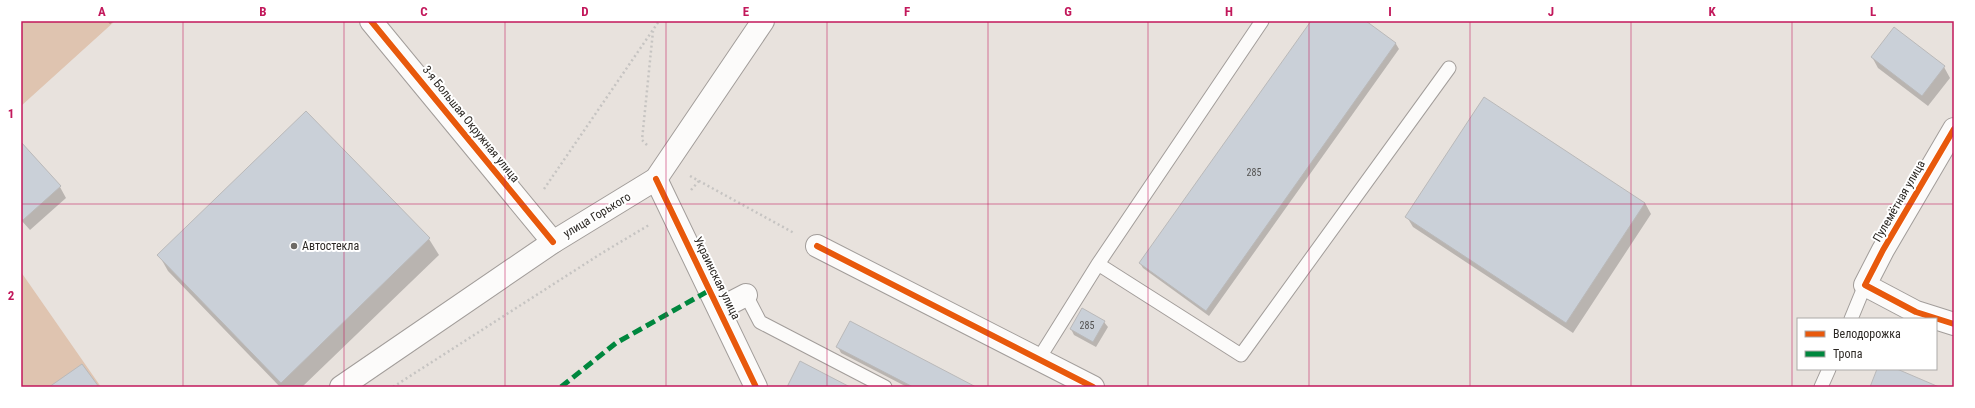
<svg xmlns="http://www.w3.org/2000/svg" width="1975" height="408" viewBox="0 0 1975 408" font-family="'Roboto Condensed',sans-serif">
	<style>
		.green { fill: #dfc4b0 }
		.shadow { fill: #0003 }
		.building { fill: #cad0d8; stroke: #bab9b9 }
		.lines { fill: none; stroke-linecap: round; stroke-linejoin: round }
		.lane-casing { stroke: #a29d9a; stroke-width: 15 }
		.street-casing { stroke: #a29d9a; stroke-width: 24 }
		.secondary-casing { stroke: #a29d9a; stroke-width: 24 }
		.primary-casing { stroke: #a29d9a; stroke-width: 24 }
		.path { stroke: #c6c4c2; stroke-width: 2.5; stroke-dasharray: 2 3; stroke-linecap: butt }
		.lane { stroke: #fcfbfa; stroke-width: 13 }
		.street { stroke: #fcfbfa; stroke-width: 22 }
		.secondary { stroke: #fcfbfa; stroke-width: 22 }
		.primary { stroke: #fcfbfa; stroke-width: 22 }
		.quiet { stroke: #00873e; stroke-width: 5; stroke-dasharray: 10 5; stroke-linecap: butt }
		.cycleway-casing { stroke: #fff; stroke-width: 8 }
		.cycleway { stroke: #e8590c; stroke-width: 6 }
		.grid { fill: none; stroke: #c2185b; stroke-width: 1; stroke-opacity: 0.55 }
		.poi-dot { fill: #6e6a65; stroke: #fff; stroke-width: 1.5 }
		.labels { text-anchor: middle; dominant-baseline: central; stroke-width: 4; stroke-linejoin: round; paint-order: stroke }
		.number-label { font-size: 10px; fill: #545352 }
		.street-label { font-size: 12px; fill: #2d2925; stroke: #fff }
		.poi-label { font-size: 12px; fill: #2d2925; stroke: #fff; text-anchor: start }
		.neatline { fill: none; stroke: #c2185b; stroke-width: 1.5 }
		.grid-label { font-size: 13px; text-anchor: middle; font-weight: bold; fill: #c2185b }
	</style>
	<rect width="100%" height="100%" fill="#e8e2dd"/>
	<path class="green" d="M21 21H115L21 106Z
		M21 272 101 387H21Z"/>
	<path class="shadow" d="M107 21H114L110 24Z
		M1312 21H1364L1396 44 1399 49 1209 316 1143 268 1140 263Z
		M1872 57 1944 67 1950 78 1928 106 1878 68Z
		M306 112 429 239 439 255 302 387H280L168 271 159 255Z
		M21 143 60 187 66 198 30 230 21 220Z
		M1645 203 1651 214 1573 333 1413 227 1407 217Z
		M1104 322 1108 327 1096 347 1074 335 1071 329Z
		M838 347 974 387H907L841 353Z"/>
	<path class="building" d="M1311 21H1366L1396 43 1206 311 1139 263Z
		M1894 27 1945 66 1922 96 1871 57Z
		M1484 97 1645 203 1566 323 1405 217Z
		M306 111 430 238 281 383 157 255Z
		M21 142 61 186 23 220 21 218Z
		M1082 308 1105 321 1093 342 1070 329Z
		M850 321 976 387H913L836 347Z
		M800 361 850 387H787Z
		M82 364 99 387H49Z
		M1877 369H1897L1939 387H1870Z"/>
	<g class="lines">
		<g class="lane-casing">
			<path id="lane" d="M1098 264 1241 355 1449 68
				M746 295 760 322 885 387
				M1851 319 1865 285
				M1038 360 1098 264 1262 21
				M1821 387 1829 369"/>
		</g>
		<g class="street-casing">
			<path id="street" d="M1954 129 1883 250 1865 285 1916 312 1954 324
				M656 179 756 387
				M817 246 1093 387
				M719 309 746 295"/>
		</g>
		<g class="secondary-casing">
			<path id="secondary" d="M371 21 553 242"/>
		</g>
		<g class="primary-casing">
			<path id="primary" d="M341 387 553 242 656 179 763 21"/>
		</g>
		<path class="path" d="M647 145 642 140 653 31
			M690 176 794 233
			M544 189 659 21
			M691 190 699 181
			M393 387 602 253 649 225"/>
		<use href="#lane" class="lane"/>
		<use href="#street" class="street"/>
		<use href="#secondary" class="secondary"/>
		<use href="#primary" class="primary"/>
		<path class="quiet" d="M561 387 616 343 710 290"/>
		<g class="cycleway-casing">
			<path id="cycleway" d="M371 21 553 242
				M1954 129 1883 250 1865 285 1916 312 1954 324
				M656 179 756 387
				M817 246 1093 387"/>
		</g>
		<use href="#cycleway" class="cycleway"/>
	</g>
	<path class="grid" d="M183 21V387M344 21V387M505 21V387M666 21V387M827 21V387M988 21V387M1148 21V387M1309 21V387M1470 21V387M1631 21V387M1792 21V387M21 204H1954"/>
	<circle class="poi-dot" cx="294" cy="246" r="4"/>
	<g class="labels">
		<g class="number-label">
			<text x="1254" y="172">285</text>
			<text x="1087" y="325">285</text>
		</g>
		<g class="street-label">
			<text transform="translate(471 124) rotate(51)">3-я Большая Окружная улица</text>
			<text transform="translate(1899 201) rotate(-60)">Пулемётная улица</text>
			<text transform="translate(597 215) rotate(-31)">улица Горького</text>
			<text transform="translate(717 278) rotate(64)">Украинская улица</text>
		</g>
		<g class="poi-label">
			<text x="302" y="246">Автостекла</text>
		</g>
	</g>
	<rect width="1975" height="408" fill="none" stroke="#ffffff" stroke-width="44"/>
	<rect x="1797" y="318" width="140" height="52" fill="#ffffff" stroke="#aba9a8"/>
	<rect x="1805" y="331" width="20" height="6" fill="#e8590c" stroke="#aba9a8"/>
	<text x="1833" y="338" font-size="12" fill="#2d2925">Велодорожка</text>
	<rect x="1805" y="351" width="20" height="6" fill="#00873e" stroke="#aba9a8"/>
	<text x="1833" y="358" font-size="12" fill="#2d2925">Тропа</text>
	<rect x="22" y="22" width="1931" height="364" class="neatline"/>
	<g class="grid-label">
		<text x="102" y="16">A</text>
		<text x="263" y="16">B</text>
		<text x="424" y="16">C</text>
		<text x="585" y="16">D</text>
		<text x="746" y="16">E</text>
		<text x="907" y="16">F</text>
		<text x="1068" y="16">G</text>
		<text x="1229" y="16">H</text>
		<text x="1390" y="16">I</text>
		<text x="1551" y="16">J</text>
		<text x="1712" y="16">K</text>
		<text x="1873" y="16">L</text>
		<text x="11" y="118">1</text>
		<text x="11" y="300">2</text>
	</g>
</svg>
